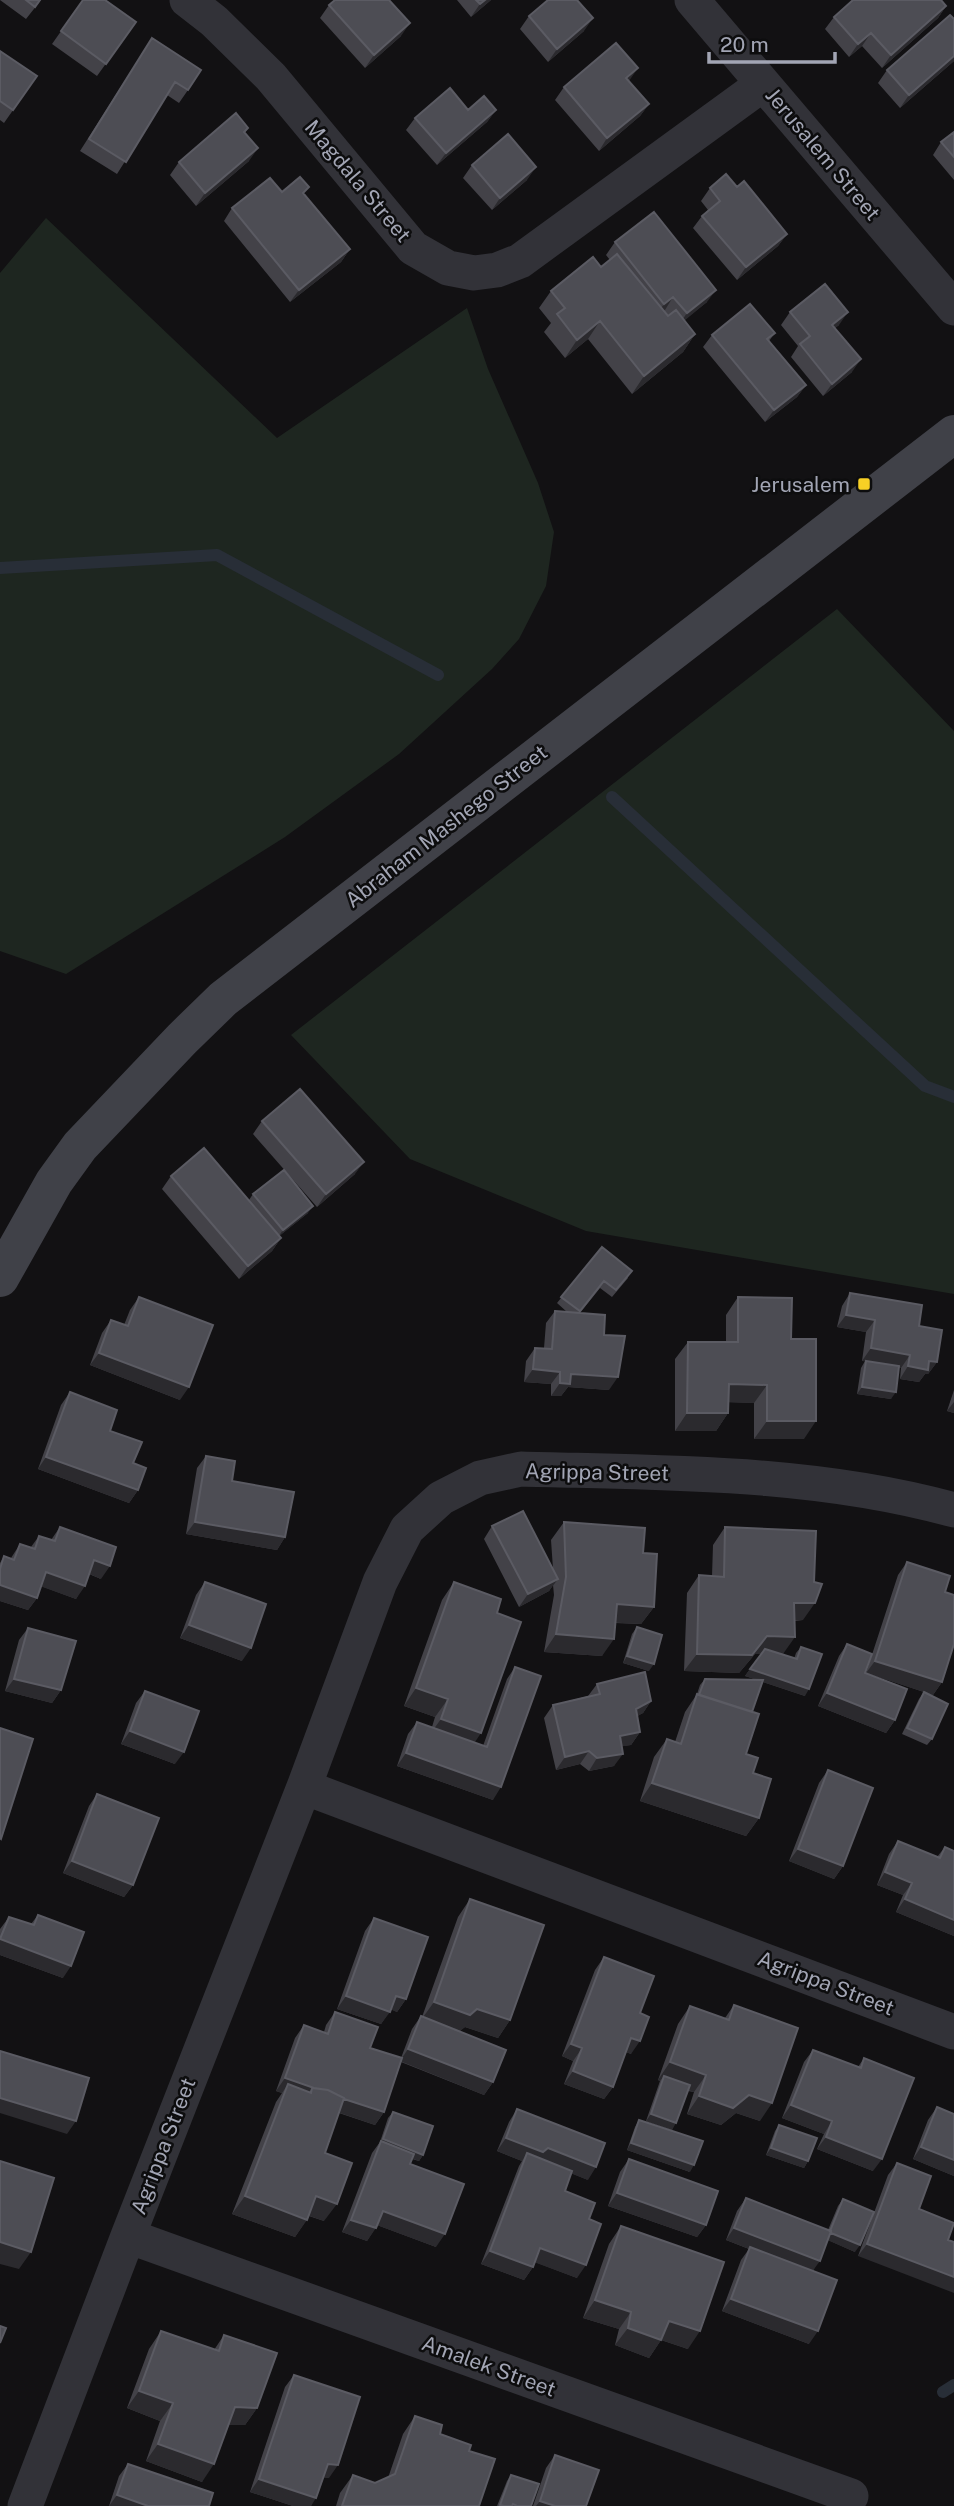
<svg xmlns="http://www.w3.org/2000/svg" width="954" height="2506" viewBox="0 0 954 2506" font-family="'Public Sans',sans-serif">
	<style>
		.green { fill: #1e2620 }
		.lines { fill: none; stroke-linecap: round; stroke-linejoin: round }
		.stream { stroke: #282e37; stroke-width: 12 }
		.street { stroke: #323238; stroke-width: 35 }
		.secondary { stroke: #404148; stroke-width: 38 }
		.wall { fill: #434248 }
		.shaded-wall { fill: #2b2a2e }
		.building { fill: #4d4d54; stroke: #5b5b63; stroke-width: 2 }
		.poi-dot { fill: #f8d025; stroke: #0d0d0e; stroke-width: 2.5 }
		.labels { text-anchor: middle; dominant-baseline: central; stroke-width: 5; stroke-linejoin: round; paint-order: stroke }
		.street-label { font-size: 21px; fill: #a2a5b4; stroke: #0d0d0e }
		.poi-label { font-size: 21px; fill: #a2a5b4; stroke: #0d0d0e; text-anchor: end }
	</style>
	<rect width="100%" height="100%" fill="#121113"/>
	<path class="green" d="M46 218 277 438 467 308 488 369 538 483 554 532 546 586 519 639 492 669 399 754 285 837 66 974 0 951V273Z
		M837 609 954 731V1294L586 1231 410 1159 291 1035Z"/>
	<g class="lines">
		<path class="stream" d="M0 568 217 555 438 675
			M612 797 925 1086 954 1097
			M943 2392 954 2385"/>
		<path class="street" d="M187 0 214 21 271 77 413 248 448 268 474 273 497 270 520 261 763 84
			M692 0 954 308
			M304 1787 954 2032
			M128 2236 851 2496
			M25 2506 128 2236 304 1787 380 1582 407 1529 441 1498 480 1478 521 1469C666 1473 813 1471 954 1510"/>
		<path class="secondary" d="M0 1278 54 1182 80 1146 182 1039 223 999 954 434"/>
	</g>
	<path class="wall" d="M0 0H41L26 19Z
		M83 0 136 22 97 76 52 44Z
		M457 0H491L471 17Z
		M329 5 401 36 365 68 320 18Z
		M946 6 938 18 882 68 862 46 849 57 825 29 834 17Z
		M529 16 584 31 548 62 520 29Z
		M954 19V61L900 108 878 83 887 70Z
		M152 38 188 90 179 103 167 95 117 174 80 151Z
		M0 51 37 76 4 123 0 120Z
		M629 81 649 104 640 116 599 151 555 100 564 87Z
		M468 110H496L487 122 437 165 406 130 415 118Z
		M248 128 245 133 249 161 196 206 170 175 179 162Z
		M954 132V180L933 155 941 142Z
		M472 165 527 180 492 210 463 178Z
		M737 187 787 234 778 246 737 280 693 228 702 216 708 210 701 201 710 188Z
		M282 192 304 195 350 249 341 262 290 302 224 221 232 208Z
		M615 242 707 302 684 320 695 334 683 352 632 394 588 339 565 358 544 332 551 323 539 308 551 291 601 267 610 260 606 255Z
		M790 312 839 325 835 328 852 372 823 396 791 357 798 346 781 325Z
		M775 333 769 341 806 385 797 397 765 422 703 347 712 335Z
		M262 1121 355 1174 317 1207 253 1134Z
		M171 1176 249 1200 253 1194 308 1213 279 1236 281 1238 272 1251 239 1279 162 1189Z
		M602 1247 628 1278 612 1297 600 1288 580 1313 604 1335 609 1390 568 1387 561 1396H551V1384L524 1382 526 1361 535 1348H544L546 1323 555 1311 567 1312 557 1303Z
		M850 1293 919 1326 937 1362 928 1374H925L919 1382 900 1379 901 1368 899 1367 891 1399 857 1394 861 1368 865 1361H862L866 1332 837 1327 842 1306Z
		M139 1297 180 1400 90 1365 102 1333 111 1320 124 1325 130 1310Z
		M738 1297 791 1339 804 1439H754V1403L729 1402 728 1413 716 1431H675V1359L688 1342H726V1315Z
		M954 1390V1413L947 1411Z
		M70 1392 133 1463 138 1490 129 1503 38 1469 61 1405Z
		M206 1456 285 1537 277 1550 186 1534 197 1468Z
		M564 1522 643 1553 654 1607 641 1624 615 1623 602 1656 544 1652 554 1595 553 1585 549 1591 519 1607 484 1539 492 1526 553 1569 551 1540Z
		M60 1527 101 1579 89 1574 76 1599 41 1586 37 1598 28 1610 0 1601V1563L4 1556 11 1558 20 1544 31 1547 39 1536 51 1540Z
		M725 1527 803 1620 795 1621 783 1654H781L794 1659 796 1653 801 1647 805 1696 763 1682 752 1712 746 1754 753 1773 759 1818 746 1836 640 1801 654 1757 667 1739 675 1742 685 1712 697 1694 700 1685 705 1679 758 1680 745 1676 761 1654H755L739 1673 684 1671 687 1593 699 1575 712 1576 713 1545Z
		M907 1562 945 1592 942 1682 933 1695 924 1692 932 1739 927 1745 902 1734 919 1699 924 1692 867 1673 895 1720 886 1733 818 1706 839 1656 847 1644 865 1673H866L898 1575Z
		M205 1582 242 1661 180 1638 196 1595Z
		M454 1582 497 1613 474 1742 483 1746 507 1679 515 1667 493 1800 397 1766 408 1734 417 1722 432 1727 435 1717 404 1706 442 1600Z
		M637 1627 649 1671 623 1663 632 1634Z
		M28 1628 61 1690 52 1703 5 1691 19 1640Z
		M597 1684 651 1701 643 1713 637 1716 640 1732 631 1745 622 1746 614 1766 589 1771 580 1764 556 1770 544 1718 553 1705 588 1696Z
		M145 1691 175 1764 121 1744 136 1703Z
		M828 1770 843 1866 834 1879 789 1861 819 1783Z
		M97 1794 133 1885 124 1897 63 1873 89 1806Z
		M898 1841 937 1857 945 1847 954 1851V1936L896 1912 903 1895 877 1885 889 1854Z
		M470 1899 510 2020 498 2038 465 2027 459 2031 493 2082 484 2095 401 2062 384 2112 375 2125 339 2113 325 2153 324 2221 309 2216 295 2237 232 2214 276 2102 282 2093 276 2091 295 2038 304 2025 324 2032 326 2025 335 2012 370 2048 401 2058 412 2029 421 2016 422 2017 458 1917Z
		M38 1915 63 1978 0 1955V1929L9 1917 31 1924Z
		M374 1918 406 1999 397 2012 391 2009 381 2024 337 2009 365 1931Z
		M604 1957 640 2013 631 2054 626 2052 613 2087 604 2099 564 2084 573 2061 562 2056 595 1970Z
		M734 2005 760 2121 736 2113 721 2125 687 2114 694 2092 688 2091 672 2130 646 2121 660 2081 658 2080 678 2024 690 2006 725 2018Z
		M813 2050 858 2067 864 2058 873 2171 817 2149 824 2134 782 2118 804 2062Z
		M937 2107 954 2114V2176L913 2159 928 2120Z
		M517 2109 588 2180 571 2173 565 2191 589 2219 577 2278 535 2262 533 2267 524 2280 481 2264 519 2166 522 2161 497 2151 509 2122Z
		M393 2112 423 2155 419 2161 412 2159 410 2164 436 2247 377 2225 367 2241 342 2232 372 2153 380 2142 388 2118Z
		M639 2120 690 2172 627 2150 635 2127Z
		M779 2125 808 2161 804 2168 766 2155 775 2131Z
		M629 2159 706 2225 697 2237 608 2206 620 2172Z
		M897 2163 919 2209 948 2240 858 2256 888 2175Z
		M746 2198 828 2230 838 2206 843 2199 855 2252 828 2240 813 2271 809 2344 722 2311 741 2260 749 2249 726 2240 737 2211Z
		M621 2226 688 2349 661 2340 649 2358 615 2345 619 2329 583 2318 609 2244Z
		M161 2331 214 2350 224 2335 257 2408 245 2425H228L202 2482 146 2461 160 2421 127 2408 149 2349Z
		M294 2375 329 2478 323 2477 311 2506H293L250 2492 285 2387Z
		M415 2416 440 2434 469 2451 479 2506H336L340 2493 353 2475 375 2483 388 2478 403 2434Z
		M555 2455 586 2506H533L546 2468Z
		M128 2464 209 2506H109L119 2476Z
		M511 2475 531 2506H497L507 2481Z"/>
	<path class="shaded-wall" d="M485 0H491L471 17 480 4Z
		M946 6 938 18 882 68 891 55Z
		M593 18 584 31 548 62 557 49Z
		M410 23 401 36 365 68 374 55Z
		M871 33 862 46 849 57 858 44Z
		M954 56V61L900 108 909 95Z
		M638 68 629 81 626 78Z
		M649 104 640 116 599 151 607 138Z
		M496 110 487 122 437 165 446 153Z
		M258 148 249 161 196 206 205 193Z
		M536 167 527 180 492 210 500 198Z
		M787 234 778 246 737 280 746 267Z
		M350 249 341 262 290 302 299 290Z
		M716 290 707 302 678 326 687 313Z
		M673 297 665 310 655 317 664 304Z
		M848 312 839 325 823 338 832 325Z
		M600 321 588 339 565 358 577 340Z
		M695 334 683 352 632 394 644 376Z
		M861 359 852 372 823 396 832 384Z
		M806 385 797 397 765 422 774 410Z
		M364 1162 355 1174 317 1207 326 1194Z
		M313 1206 308 1213 278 1237 283 1230Z
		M281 1238 272 1251 239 1279 248 1266Z
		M846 1315 875 1320 866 1332 837 1327Z
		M871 1348 910 1355 901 1368 862 1361Z
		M99 1353 189 1387 180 1400 90 1365Z
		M929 1361 937 1362 928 1374H925L919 1382 900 1379 908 1366Z
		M533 1369 560 1372 551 1384 524 1382Z
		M571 1374 618 1377 609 1390 568 1387 561 1396H551L560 1383Z
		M729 1384 767 1385 754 1403 716 1402Z
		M862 1387 896 1392 891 1399 857 1394Z
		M954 1402V1413L947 1411Z
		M687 1413H728L716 1431H675Z
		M767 1421H816L804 1439H754Z
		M46 1457 138 1490 129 1503 38 1469Z
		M195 1522 285 1537 277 1550 186 1534Z
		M94 1560 110 1566 101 1579 85 1572Z
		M46 1572 85 1586 76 1599 37 1585Z
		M558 1579 549 1591 519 1607 528 1594Z
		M0 1585 37 1598 28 1610 0 1601Z
		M794 1603H815L803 1620 782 1621Z
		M617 1604 654 1607 641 1624 604 1622Z
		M189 1625 251 1648 242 1661 180 1638Z
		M556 1634 614 1639 602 1656 544 1652Z
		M767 1636 795 1637 783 1654H755L739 1673 684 1671 697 1654Z
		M627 1656 654 1664 649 1671 623 1663Z
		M875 1661 942 1682 933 1695 866 1673Z
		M750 1669 809 1689 805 1696 745 1676Z
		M14 1679 61 1690 52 1703 5 1691Z
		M416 1688 448 1699 435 1717 404 1706Z
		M827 1693 895 1720 886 1733 818 1706Z
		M651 1701 643 1713 627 1722 636 1709Z
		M441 1719 481 1733 469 1751 428 1737Z
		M130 1731 184 1752 175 1764 121 1744Z
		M640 1732 631 1745 611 1748 620 1736Z
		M589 1751 580 1764 556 1770 565 1757Z
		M406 1753 501 1787 493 1800 397 1766Z
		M623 1754 614 1766 589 1771 597 1758Z
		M652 1783 759 1818 746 1836 640 1801Z
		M798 1849 843 1866 834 1879 789 1861Z
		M72 1861 133 1885 124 1897 63 1873Z
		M885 1872 912 1883 903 1895 877 1885Z
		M905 1899 954 1920V1936L896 1912Z
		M0 1939 71 1966 63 1978 0 1955Z
		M346 1996 390 2012 381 2024 337 2009Z
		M396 1996 406 1999 397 2012 387 2008Z
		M434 2002 477 2009 510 2020 498 2038 465 2027 458 2033 421 2020Z
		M631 2038 640 2041 631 2054 623 2051Z
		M571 2044 582 2048 573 2061 562 2056Z
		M408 2049 493 2082 484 2095 400 2061Z
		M670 2062 706 2075 694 2092 662 2081 664 2076 660 2081 658 2080Z
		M573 2071 613 2087 604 2099 564 2084Z
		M285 2078 384 2112 375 2125 305 2101 311 2093 312 2088 303 2100 288 2084 282 2093 276 2091Z
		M749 2095 772 2103 760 2121 736 2113 721 2125 687 2114 699 2096Z
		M0 2098 76 2121 67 2134 0 2113Z
		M791 2105 832 2121 824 2134 782 2118Z
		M651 2114 676 2123 672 2130 646 2121Z
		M826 2137 882 2159 873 2171 817 2149Z
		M506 2138 548 2148 596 2167 588 2180 539 2161 527 2153 522 2161 497 2151Z
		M383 2139 423 2155 419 2161 378 2146Z
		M631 2143 694 2165 690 2172 627 2150Z
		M921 2147 954 2160V2176L913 2159Z
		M771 2148 808 2161 804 2168 766 2155Z
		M617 2193 706 2225 697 2237 608 2206Z
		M245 2196 307 2220 295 2237 232 2214Z
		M316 2196 337 2204 324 2221 304 2214Z
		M383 2211 445 2234 436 2247 374 2224Z
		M351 2220 376 2228 367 2241 342 2232Z
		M734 2228 820 2261 811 2273 726 2240Z
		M829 2232 860 2245 855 2252 825 2239Z
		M0 2242 31 2252 19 2269 0 2264Z
		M867 2244 954 2277V2293L858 2256Z
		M540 2248 586 2265 577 2278 531 2261Z
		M490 2251 533 2267 524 2280 481 2264Z
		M731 2299 818 2331 809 2344 722 2311Z
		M595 2300 631 2312 619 2329 583 2318Z
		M669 2321 700 2331 688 2349 661 2340 649 2358 615 2345 628 2328Z
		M139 2391 173 2403 160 2421 127 2408Z
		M235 2407 257 2408 245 2425H222Z
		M158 2444 214 2464 202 2482 146 2461Z
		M328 2464 338 2465 329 2478 319 2477Z
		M259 2479 316 2498 311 2506H293L250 2492Z
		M117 2495 148 2506H109Z
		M540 2501 555 2506H536Z"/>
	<path class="building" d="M26 0H40L35 7Z
		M83 0H105L136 22 106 64 61 31Z
		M335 0H389L410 23 374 55 329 5Z
		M476 0H485L480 4Z
		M548 0H577L593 18 557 49 529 16Z
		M853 0H941L946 6 891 55 871 33 858 44 834 17Z
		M950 15 954 19V56L909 95 887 70Z
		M152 38 201 70 188 90 175 82 126 162 89 139Z
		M616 43 638 68 626 78 649 104 607 138 564 87Z
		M0 51 37 76 13 110 0 101Z
		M450 88 468 110 484 96 496 110 446 153 415 118Z
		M236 113 248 128 244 132 258 148 205 193 179 162Z
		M954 132V157L941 142Z
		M508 134 536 167 500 198 472 165Z
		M726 174 737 187 744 181 787 234 746 267 702 216 720 201 710 188Z
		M300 177 309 187 303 193 350 249 299 290 232 208 270 178 282 192Z
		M654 212 716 290 687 313 673 297 664 304 615 242Z
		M617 254 668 316 676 310 695 334 644 376 600 321 577 340 557 314 565 308 551 291 593 257 601 267Z
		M825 284 848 312 832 325 861 359 832 384 800 344 810 336 790 312Z
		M750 304 775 333 767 339 806 385 774 410 712 335Z
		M300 1089 364 1162 326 1194 262 1121Z
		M204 1148 281 1238 248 1266 171 1176Z
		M284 1170 313 1206 283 1230 253 1194Z
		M602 1247 632 1271 616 1290 604 1281 580 1311 561 1297Z
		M850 1293 922 1305 919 1326 942 1330 937 1362 929 1361 928 1370 908 1366 910 1355 871 1348 875 1320 846 1315Z
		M139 1297 213 1325 189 1387 99 1353 111 1320 128 1326Z
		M738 1297 792 1298 791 1339H816V1421H767V1385L729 1384 728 1413H687L688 1342H738Z
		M555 1311 605 1315 604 1335 625 1336 618 1377 571 1374 570 1384 560 1383V1372L533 1369 535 1348 552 1349Z
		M866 1361 899 1366 896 1392 862 1387Z
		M70 1392 117 1410 110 1431 142 1442 133 1463 146 1468 138 1490 46 1457Z
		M206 1456 235 1461 232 1481 294 1492 285 1537 195 1522Z
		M523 1511 558 1579 528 1594 492 1526Z
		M564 1522 645 1528 643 1553 657 1554 654 1607 617 1604 614 1639 556 1634 566 1577Z
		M60 1527 116 1547 110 1566 94 1560 85 1586 46 1572 37 1598 0 1585V1569L4 1556 14 1560 20 1544 35 1549 39 1536 55 1541Z
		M725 1527 816 1531 814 1582 822 1584 815 1603H794L795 1637 767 1636 752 1655 697 1654 699 1575 724 1577Z
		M907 1562 950 1576 945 1592 954 1595V1644L942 1682 875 1661Z
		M205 1582 266 1604 251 1648 189 1625Z
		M454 1582 501 1599 497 1613 521 1622 481 1733 441 1719 448 1699 416 1688Z
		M637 1627 662 1635 654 1664 627 1656Z
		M28 1628 76 1641 61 1690 14 1679Z
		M847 1644 872 1654 865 1673 907 1689 895 1720 827 1693Z
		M801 1647 822 1654 809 1689 750 1669 765 1649 797 1659Z
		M515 1667 541 1676 501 1787 406 1753 417 1722 487 1747Z
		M645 1672 651 1701 636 1709 640 1732 620 1736 623 1754 597 1758 589 1751 565 1757 553 1705 600 1694 597 1684Z
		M705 1679 763 1680 752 1712 699 1695Z
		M145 1691 199 1711 184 1752 130 1731Z
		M924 1692 948 1704 932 1739 907 1728Z
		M697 1694 759 1714 746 1754 758 1758 753 1773 771 1779 759 1818 652 1783 667 1739 681 1744Z
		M0 1728 33 1739 1 1839 0 1838Z
		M828 1770 873 1788 843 1866 798 1849Z
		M97 1794 159 1818 133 1885 72 1861Z
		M898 1841 940 1858 945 1847 954 1851V1920L905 1899 912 1883 885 1872Z
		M470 1899 544 1925 510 2020 477 2009 470 2015 434 2002Z
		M38 1915 84 1932 71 1966 0 1939 9 1917 34 1925Z
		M374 1918 428 1937 406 1999 396 1996 390 2012 346 1996Z
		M604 1957 654 1976 640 2013 649 2017 640 2041 631 2038 613 2087 573 2071 582 2048 571 2044Z
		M734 2005 798 2028 772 2103 749 2095 733 2108 699 2096 706 2075 670 2062 690 2006 729 2020Z
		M335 2012 378 2027 370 2048 402 2058 384 2112 344 2099V2098L328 2090 314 2088 285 2078 304 2025 328 2034Z
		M421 2016 506 2050 493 2082 408 2049Z
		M813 2050 861 2068 864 2058 914 2078 882 2159 826 2137 832 2121 791 2105Z
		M0 2051 89 2078 76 2121 0 2098Z
		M664 2076 690 2085 676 2123 651 2114Z
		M288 2084 311 2093 312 2088 328 2090 344 2098 325 2153 352 2163 337 2204 316 2196 307 2220 245 2196Z
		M937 2107 954 2114V2160L921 2147Z
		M517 2109 605 2143 596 2167 548 2148 543 2152 506 2138Z
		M393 2112 433 2126 423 2155 383 2139Z
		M639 2120 703 2141 694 2165 631 2143Z
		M779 2125 817 2138 808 2161 771 2148Z
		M381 2141 414 2154 410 2164 464 2184 445 2234 383 2211 376 2228 351 2220Z
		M527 2153 572 2171 565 2191 595 2203 589 2219 601 2224 586 2265 540 2248 533 2267 490 2251Z
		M629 2159 718 2191 706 2225 617 2193Z
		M0 2161 54 2178 31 2252 0 2242Z
		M897 2163 931 2176 919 2209 954 2223 948 2240 954 2242V2277L867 2244Z
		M746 2198 831 2231 820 2261 734 2228Z
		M843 2199 874 2212 860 2245 831 2233V2231H830Z
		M621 2226 724 2262 700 2331 669 2321 661 2340 628 2328 631 2312 595 2300Z
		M750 2247 837 2280 818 2331 731 2299Z
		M0 2326 6 2328 0 2343Z
		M161 2331 219 2351 224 2335 277 2353 257 2408 235 2407 214 2464 158 2444 173 2403 139 2391Z
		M294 2375 360 2397 338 2465 328 2464 316 2498 259 2479Z
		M415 2416 442 2425 440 2434 471 2445 469 2451 495 2459 479 2506H342L353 2475 375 2483 395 2474Z
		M555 2455 599 2470 586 2506H555L540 2501Z
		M128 2464 213 2493 209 2506H148L117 2495Z
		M511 2475 539 2484 531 2506H517L513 2504 512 2506H504L500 2505Z"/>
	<rect class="poi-dot" x="857" y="477" width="14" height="14" rx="3.5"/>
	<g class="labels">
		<g class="street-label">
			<text transform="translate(823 154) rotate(50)">Jerusalem Street</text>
			<text transform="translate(358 181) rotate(50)">Magdala Street</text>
			<text transform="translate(446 826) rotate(-38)">Abraham Mashego Street</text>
			<text transform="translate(597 1472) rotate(1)">Agrippa Street</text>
			<text transform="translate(826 1983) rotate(21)">Agrippa Street</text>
			<text transform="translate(163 2146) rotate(-69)">Agrippa Street</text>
			<text transform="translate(489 2366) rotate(20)">Amalek Street</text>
		</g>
		<g class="poi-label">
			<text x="850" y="484">Jerusalem</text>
		</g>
	</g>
	<path d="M709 52v10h126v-10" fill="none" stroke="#a2a5b4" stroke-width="3.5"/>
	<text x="720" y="52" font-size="21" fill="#a2a5b4" stroke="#0d0d0e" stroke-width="5" paint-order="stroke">20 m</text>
</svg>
